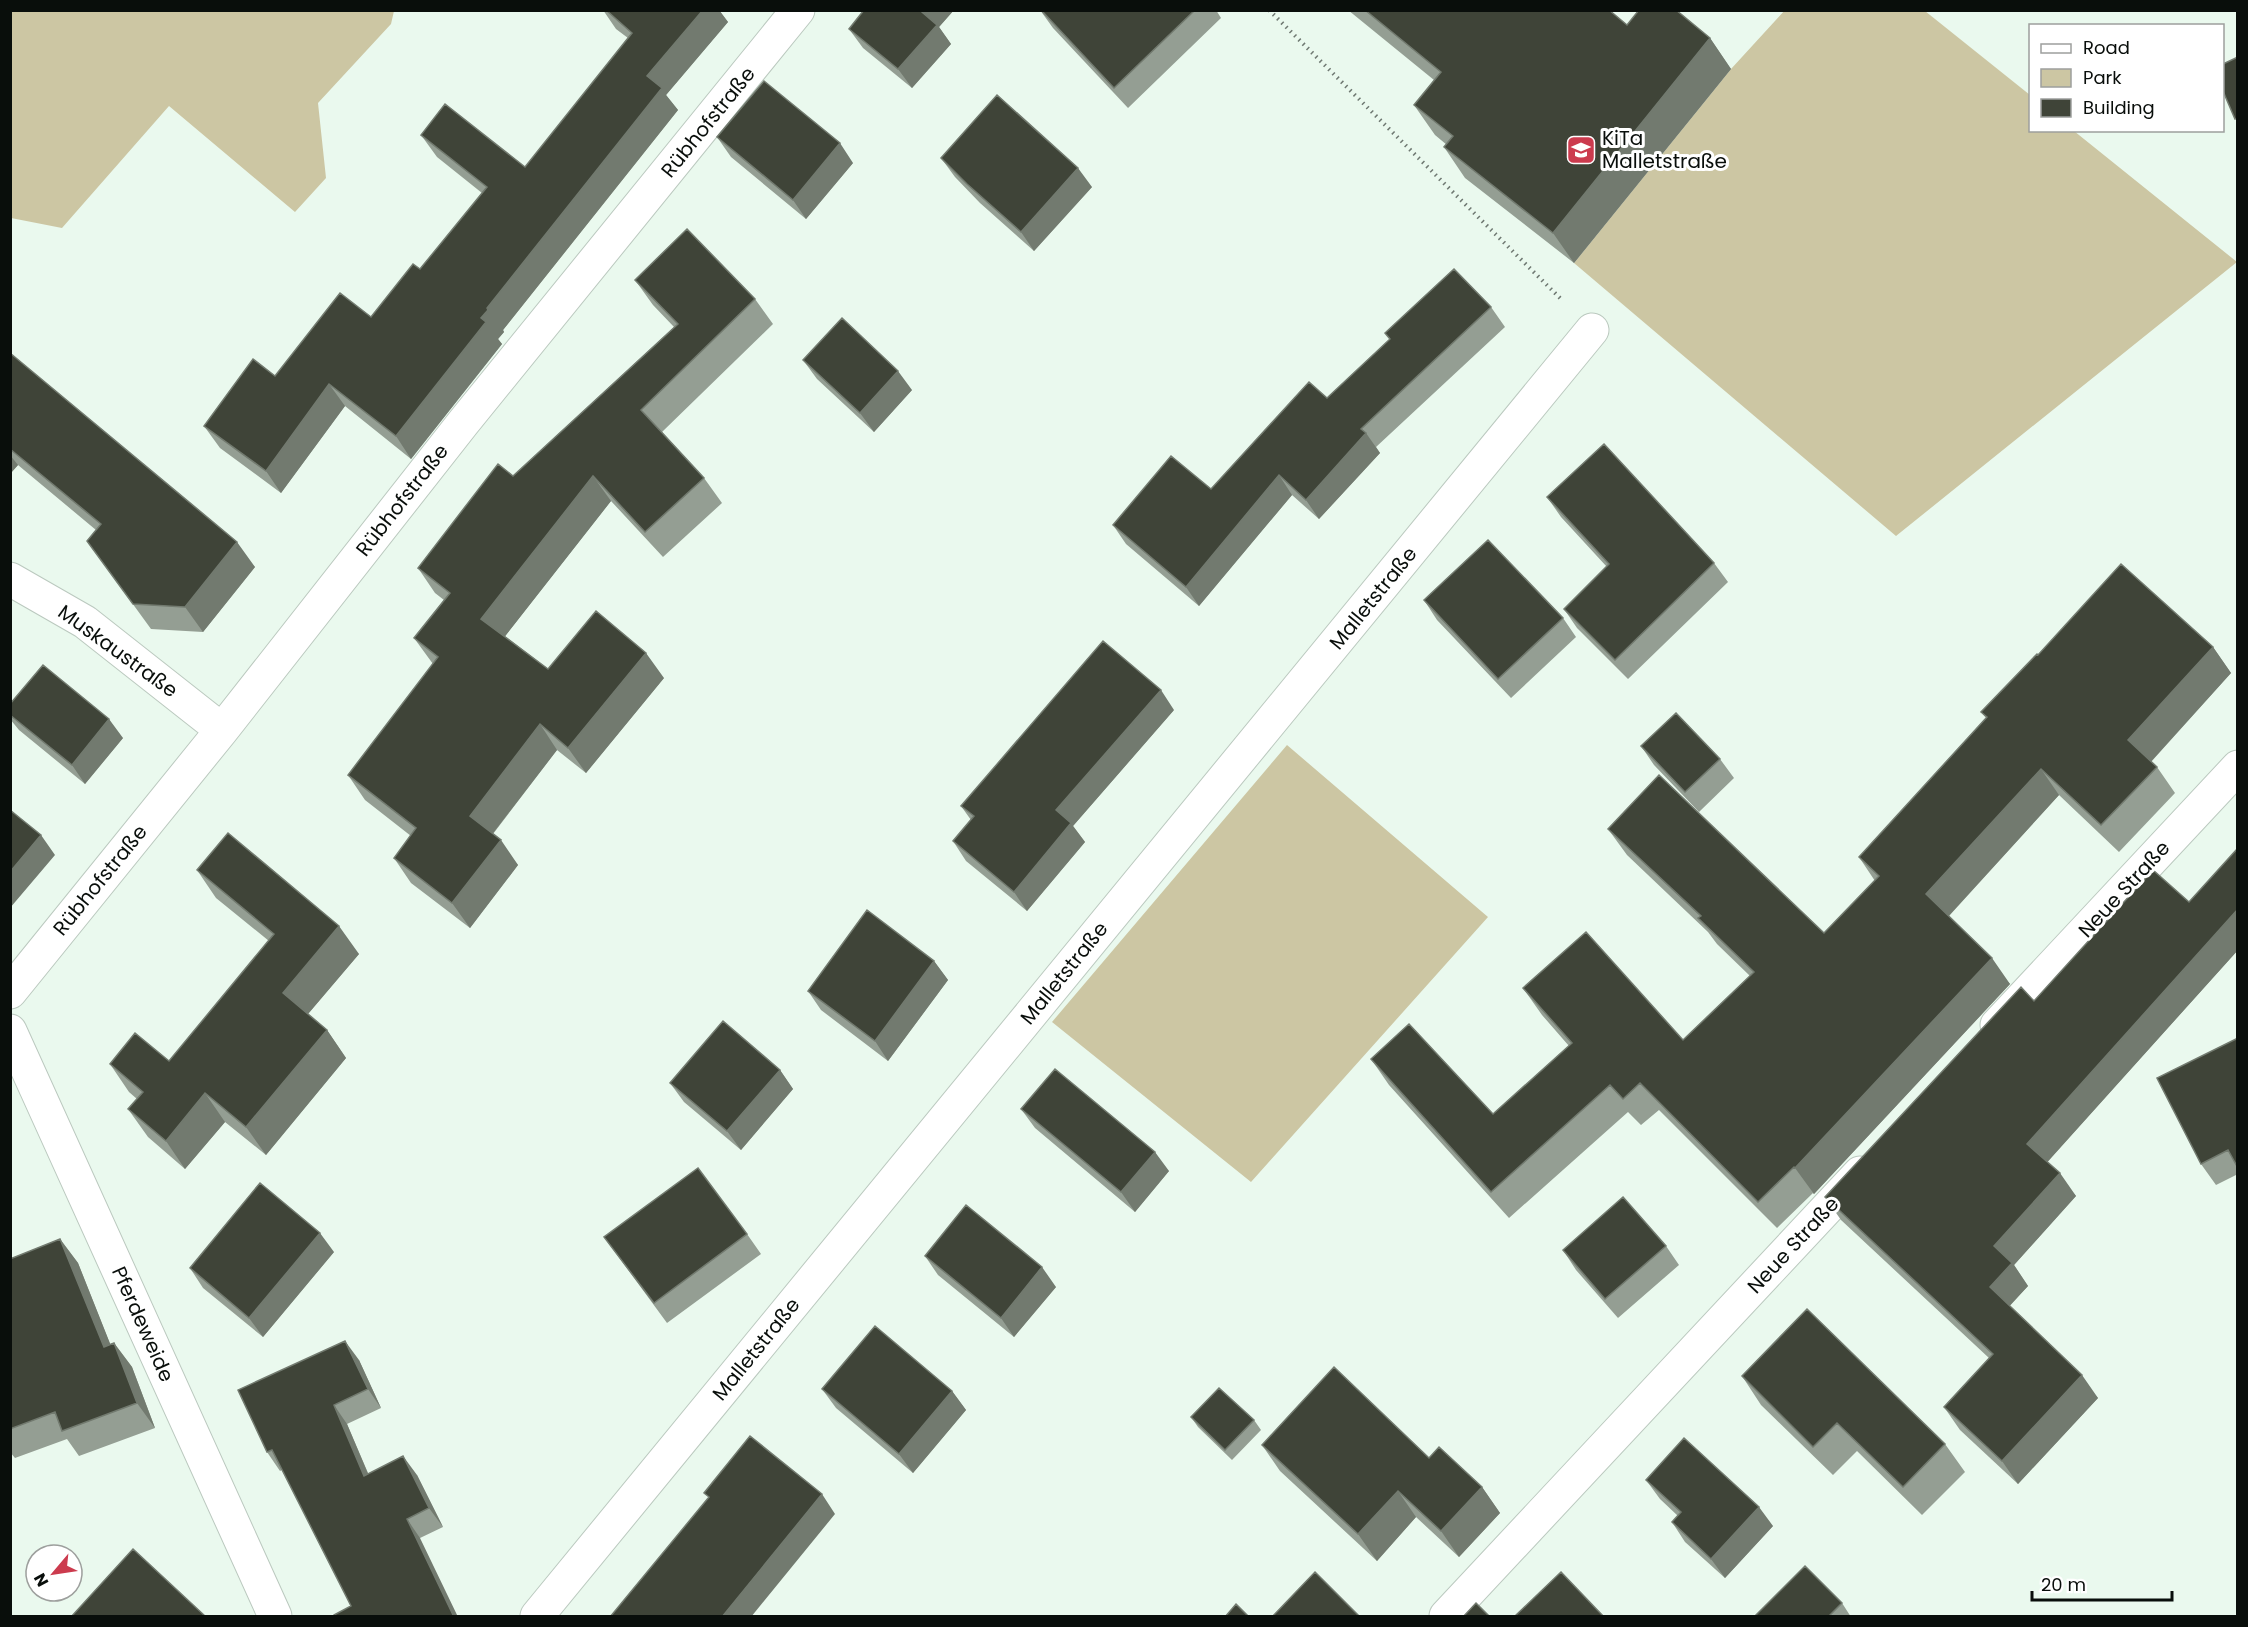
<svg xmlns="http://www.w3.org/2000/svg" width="2248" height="1627" viewBox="0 0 2248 1627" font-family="Poppins,sans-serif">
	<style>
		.green { fill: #ccc6a3 }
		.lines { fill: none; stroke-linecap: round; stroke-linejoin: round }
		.minor-casing { stroke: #bbc9bf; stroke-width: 35 }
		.path { stroke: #6f7972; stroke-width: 4; stroke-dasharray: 1.5 4.5; stroke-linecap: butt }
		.minor { stroke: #fff; stroke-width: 33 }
		.wall { fill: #949e93 }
		.shaded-wall { fill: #727a6f }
		.building { fill: #3f4438; stroke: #727a6f; stroke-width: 1.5 }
		.labels { text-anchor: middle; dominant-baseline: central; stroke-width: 6; stroke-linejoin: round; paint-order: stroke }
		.street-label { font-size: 20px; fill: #090e0b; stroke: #fff }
		.poi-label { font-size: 20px; fill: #090e0b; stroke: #fff; text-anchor: start }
	</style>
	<rect width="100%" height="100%" fill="#eaf9ee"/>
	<path class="green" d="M1785 10 1925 11 2030 95V130L2074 131 2237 262 1896 536 1574 263 1731 69Z
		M10 11 11 10 394 11 391 24 318 103 326 178 295 212 169 106 62 228 11 218Z
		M1287 745 1488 917 1251 1182 1052 1022Z"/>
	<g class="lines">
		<g class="minor-casing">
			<path id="minor" d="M10 579 85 622 222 730
				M10 992 222 730 463 423 798 10
				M1997 1025 2238 767
				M10 1031 275 1616
				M537 1616 1592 330
				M1446 1616 1860 1173"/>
		</g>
		<path class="path" d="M1269 10 1563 301"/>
		<use href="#minor" class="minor"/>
	</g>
	<path class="wall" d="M603 10H719L728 22 666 95 678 110 503 330 504 332 498 339 502 344 411 459 345 406 281 493 220 448 204 426 275 376 371 317 420 269 482 193 437 157 421 135 525 167 628 38 616 29Z
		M864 10H954L939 27 951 44 912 88 863 48 849 29Z
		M1040 10H1216L1221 18 1128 108 1053 28Z
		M1348 10H1609L1627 25 1710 38 1731 69 1574 263 1465 178 1444 147 1447 145 1435 135 1414 105 1434 80Z
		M717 137 853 163 806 219 731 157Z
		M941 158 1092 187 1034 251 980 203 955 177Z
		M635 280 755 299 773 324 662 432 704 478 722 503 663 557 611 501 505 636 548 669 664 678 586 773 557 750 493 834 518 865 470 928 411 883 394 858 411 836 365 800 348 775 433 664 414 638 444 600 435 593 418 568 513 476 674 327 653 305Z
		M1491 307 1505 327 1376 447 1380 453 1319 519 1292 495 1199 606 1126 544 1113 525 1211 489 1327 398 1390 339 1385 333Z
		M10 353 255 567 203 632 151 629 87 541 96 530 18 465 10 474Z
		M803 360 912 390 874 432 817 379Z
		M1547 497 1714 563 1728 582 1628 679 1577 628 1564 609 1607 567 1561 517Z
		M1424 600 1563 618 1576 637 1511 698 1437 620Z
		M2213 647 2231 673 2151 762 2157 767 2175 793 2119 852 2059 795 1949 916 2010 984 1814 1194 1813 1193 1777 1228 1659 1110 1641 1125 1628 1112 1509 1218 1389 1085 1371 1059 1493 1114 1569 1046 1542 1015 1523 988 1683 1040 1750 976 1717 944 1708 932 1627 855 1608 829 1824 933 1875 881 1859 857 1986 718 1981 712 2038 655Z
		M10 704 123 738 85 784 19 730 10 719Z
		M1174 710 1073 826 1085 842 1027 911 966 861 953 841 971 820 961 806Z
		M1641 746 1720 759 1734 778 1699 812 1654 765Z
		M2238 848V950L2047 1162 2076 1196 2014 1265 2028 1286 2009 1306 2098 1398 2018 1484 1960 1430 1944 1407 1989 1358 1841 1220 1825 1197 2034 1001 2189 902Z
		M197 870 359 954 308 1014 327 1030 346 1058 266 1155 225 1122 185 1169 148 1137 128 1109 137 1099 129 1092 110 1064 169 1061 269 941 216 898Z
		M934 961 948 980 888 1061 821 1010 808 991Z
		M2238 1038V1174L2216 1185 2201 1164Z
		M780 1070 793 1089 741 1150 684 1102 670 1083Z
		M1021 1109 1169 1171 1135 1212 1035 1128Z
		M747 1234 761 1254 667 1323 604 1237Z
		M60 1239 78 1263 110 1344 114 1343 132 1367 155 1428 79 1456 67 1439 15 1458 10 1452V1259Z
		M1666 1246 1679 1265 1618 1318 1576 1270 1563 1250Z
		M334 1252 263 1337 203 1288 190 1268Z
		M925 1256 1056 1287 1014 1337 938 1275Z
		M359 1360 381 1408 347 1424 368 1473 417 1475 443 1527 420 1538 351 1606 282 1470 280 1471 267 1452Z
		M1742 1376 1945 1444 1965 1472 1922 1515 1857 1451 1833 1475 1761 1405Z
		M822 1389 952 1391 966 1410 913 1473 836 1408Z
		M1191 1417 1254 1420 1261 1430 1232 1460 1198 1427Z
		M1262 1445 1429 1458 1482 1487 1500 1513 1459 1557 1416 1517 1377 1561 1280 1471Z
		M1646 1480 1773 1526 1725 1578 1685 1542 1672 1522 1678 1516 1660 1499Z
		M1842 1603 1851 1617H1754Z"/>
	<path class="shaded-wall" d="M703 10H719L728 22 666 95 678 110 503 330 504 332 498 339 502 344 411 459 396 436 481 318 487 308 647 76Z
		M923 10H954L939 27 951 44 912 88 898 69Z
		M1710 38 1731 69 1574 263 1553 233Z
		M840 143 853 163 806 219 793 200Z
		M1078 168 1092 187 1034 251 1021 232Z
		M898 371 912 390 874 432 860 413Z
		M329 384 345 406 281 493 266 471Z
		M1366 433 1380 453 1319 519 1306 500Z
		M10 455 18 465 10 474Z
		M1279 475 1292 495 1199 606 1186 587Z
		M593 476 611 501 499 644 481 619Z
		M237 542 255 567 203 632 185 607Z
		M2213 647 2231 673 2147 766 2128 740Z
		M646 653 664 678 586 773 568 748Z
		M1161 690 1174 710 1073 826 1085 842 1027 911 1014 892 1056 810Z
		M109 719 123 738 85 784 72 765Z
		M540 724 557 750 487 841 470 816Z
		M2041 769 2059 795 1945 920 1926 894Z
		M41 835 55 855 10 908V872Z
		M501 840 518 865 470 928 452 903Z
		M2238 909V950L2043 1167 2027 1144Z
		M339 926 359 954 302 1021 283 993Z
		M1992 958 2010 984 1814 1194 1795 1168Z
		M934 961 948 980 888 1061 875 1041Z
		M327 1030 346 1058 266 1155 246 1127Z
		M780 1070 793 1089 741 1150 727 1131Z
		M205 1093 225 1122 185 1169 166 1141Z
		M1155 1152 1169 1171 1135 1212 1121 1192Z
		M2060 1173 2076 1196 2014 1265 2028 1286 2006 1310 1990 1287 1994 1246Z
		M320 1233 334 1252 263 1337 249 1318Z
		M60 1239 78 1263 121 1371 104 1347Z
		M1042 1267 1056 1287 1014 1337 1001 1318Z
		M345 1341 359 1360 381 1408 368 1389Z
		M114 1343 132 1367 155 1428 137 1403Z
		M2082 1375 2098 1398 2018 1484 2002 1461Z
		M952 1391 966 1410 913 1473 899 1454Z
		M334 1405 347 1424 377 1495 364 1476Z
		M403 1456 417 1475 443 1527 429 1508Z
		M1482 1487 1500 1513 1459 1557 1441 1531Z
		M1398 1491 1416 1517 1377 1561 1358 1534Z
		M822 1494 835 1514 751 1617H722Z
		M1759 1507 1773 1526 1725 1578 1711 1559Z
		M407 1519 420 1538 458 1617H454Z"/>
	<path class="building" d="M606 10H703L647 76 662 88 487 308 488 310 481 318 486 322 396 436 329 384 266 471 204 426 253 359 275 376 340 293 371 317 413 264 420 269 487 187 421 135 445 104 525 167 632 33Z
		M864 10H923L922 12 937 25 898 69 849 29Z
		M1041 10H1195L1114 88Z
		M1365 10H1609L1627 25 1639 10H1676L1710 38 1553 233 1444 147 1453 136 1414 105 1441 72Z
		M2238 57V118L2235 119 2223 91V64Z
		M764 81 840 143 793 200 717 137Z
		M997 95 1078 168 1021 232 967 184 941 158Z
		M687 229 755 299 641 410 704 478 645 532 593 476 481 619 548 669 596 611 646 653 568 748 540 724 470 816 501 840 452 903 394 858 416 828 348 775 438 657 414 638 450 593 418 568 498 464 513 476 678 324 635 280Z
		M1454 269 1491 307 1361 429 1366 433 1306 500 1279 475 1186 587 1113 525 1171 456 1211 489 1309 382 1327 398 1390 339 1385 333Z
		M842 318 898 371 860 413 803 360Z
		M10 353 237 542 185 607 133 604 87 541 101 524 10 449Z
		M1604 444 1714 563 1615 660 1564 609 1609 564 1547 497Z
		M1488 540 1563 618 1498 679 1424 600Z
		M2121 564 2213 647 2128 740 2157 767 2101 825 2041 769 1926 894 1992 958 1795 1168 1794 1167 1758 1202 1640 1083 1623 1099 1610 1085 1491 1192 1371 1059 1409 1024 1493 1114 1572 1043 1523 988 1586 932 1683 1040 1754 972 1698 918 1701 916 1608 829 1659 775 1824 933 1879 876 1859 857 1987 717 1981 712 2037 654 2038 655Z
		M1103 641 1161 690 1056 810 1071 823 1014 892 953 841 974 816 961 806Z
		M43 665 109 719 72 765 10 715V704Z
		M1676 713 1720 759 1685 792 1641 746Z
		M10 810 41 835 10 872Z
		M228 833 339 926 283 993 327 1030 246 1127 205 1093 166 1141 128 1109 143 1092 110 1064 135 1033 169 1061 274 934 197 870Z
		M2238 848V909L2027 1144 2060 1173 1994 1246 2012 1263 1990 1287 2082 1375 2002 1461 1944 1407 1993 1354 1825 1197 2021 987 2034 1001 2153 870 2189 902Z
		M867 910 934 961 875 1041 808 991Z
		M723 1021 780 1070 727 1131 670 1083Z
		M2238 1038V1168L2228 1150 2201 1164 2157 1078Z
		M1055 1069 1155 1152 1121 1192 1021 1109Z
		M698 1168 747 1234 654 1303 604 1237Z
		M260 1183 320 1233 249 1318 190 1268Z
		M1623 1197 1666 1246 1605 1299 1563 1250Z
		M966 1205 1042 1267 1001 1318 925 1256Z
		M60 1239 104 1347 114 1343 137 1403 62 1431 55 1412 10 1429V1259Z
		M1807 1309 1945 1444 1903 1487 1837 1423 1813 1447 1742 1376Z
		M875 1326 952 1391 899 1454 822 1389Z
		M345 1341 368 1389 334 1405 364 1476 403 1456 429 1508 407 1519 454 1617H334V1615L351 1606 272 1450 267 1452 238 1390Z
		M1334 1367 1429 1458 1439 1447 1482 1487 1441 1531 1398 1491 1358 1534 1262 1445Z
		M1219 1388 1254 1420 1225 1450 1191 1417Z
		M750 1436 822 1494 722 1617H610L709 1497 704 1493Z
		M1684 1438 1759 1507 1711 1559 1672 1522 1681 1512 1646 1480Z
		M133 1549 205 1616V1617H71Z
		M1805 1566 1842 1603 1828 1617H1754Z
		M1315 1572 1360 1617H1272Z
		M1561 1572 1604 1617H1514Z
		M1476 1603 1490 1617H1463Z
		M1236 1604 1249 1617H1225Z"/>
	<defs>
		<g id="school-square" transform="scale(1.5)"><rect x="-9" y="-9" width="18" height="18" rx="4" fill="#cc3b4e" stroke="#fff"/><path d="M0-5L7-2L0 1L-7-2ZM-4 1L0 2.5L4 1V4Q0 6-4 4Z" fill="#fff"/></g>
	</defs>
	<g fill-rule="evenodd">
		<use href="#school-square" x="1581" y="150"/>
	</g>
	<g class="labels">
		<g class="street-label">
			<text transform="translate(708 122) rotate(-51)">Rübhofstraße</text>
			<text transform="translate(402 500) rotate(-52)">Rübhofstraße</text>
			<text transform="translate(1373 598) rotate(-51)">Malletstraße</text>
			<text transform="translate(118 651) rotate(36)">Muskaustraße</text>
			<text transform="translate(100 880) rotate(-51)">Rübhofstraße</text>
			<text transform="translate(2124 889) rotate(-47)">Neue Straße</text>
			<text transform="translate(1064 973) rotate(-51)">Malletstraße</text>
			<text transform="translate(1793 1245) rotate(-47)">Neue Straße</text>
			<text transform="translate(143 1324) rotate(66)">Pferdeweide</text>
			<text transform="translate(756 1349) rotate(-51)">Malletstraße</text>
		</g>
		<g class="poi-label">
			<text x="1602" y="138">KiTa<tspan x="1602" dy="23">Malletstraße</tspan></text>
		</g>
	</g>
	<rect width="2248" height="1627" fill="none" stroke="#090e0b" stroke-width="24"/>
	<rect x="2029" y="24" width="195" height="108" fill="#ffffff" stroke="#9d9f9d" stroke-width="1.5"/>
	<rect x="2041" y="44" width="30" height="9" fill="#ffffff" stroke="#9d9f9d" stroke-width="1.5"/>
	<text x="2083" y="54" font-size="18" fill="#090e0b">Road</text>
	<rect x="2041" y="69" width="30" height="18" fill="#ccc6a3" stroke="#9d9f9d" stroke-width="1.5"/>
	<text x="2083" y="84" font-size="18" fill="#090e0b">Park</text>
	<rect x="2041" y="99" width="30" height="18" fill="#3f4438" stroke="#9d9f9d" stroke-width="1.5"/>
	<text x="2083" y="114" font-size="18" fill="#090e0b">Building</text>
	<g transform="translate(54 1573) rotate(241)"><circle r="28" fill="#ffffff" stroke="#9d9f9d" stroke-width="1.5"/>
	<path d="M0-4.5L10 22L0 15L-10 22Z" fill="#cc3b4e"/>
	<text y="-9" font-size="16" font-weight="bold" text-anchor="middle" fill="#090e0b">N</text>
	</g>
	<path d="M2032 1591v9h140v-9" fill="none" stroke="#090e0b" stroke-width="3"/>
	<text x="2041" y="1591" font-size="18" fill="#090e0b" stroke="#ffffff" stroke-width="4.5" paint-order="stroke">20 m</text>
</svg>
